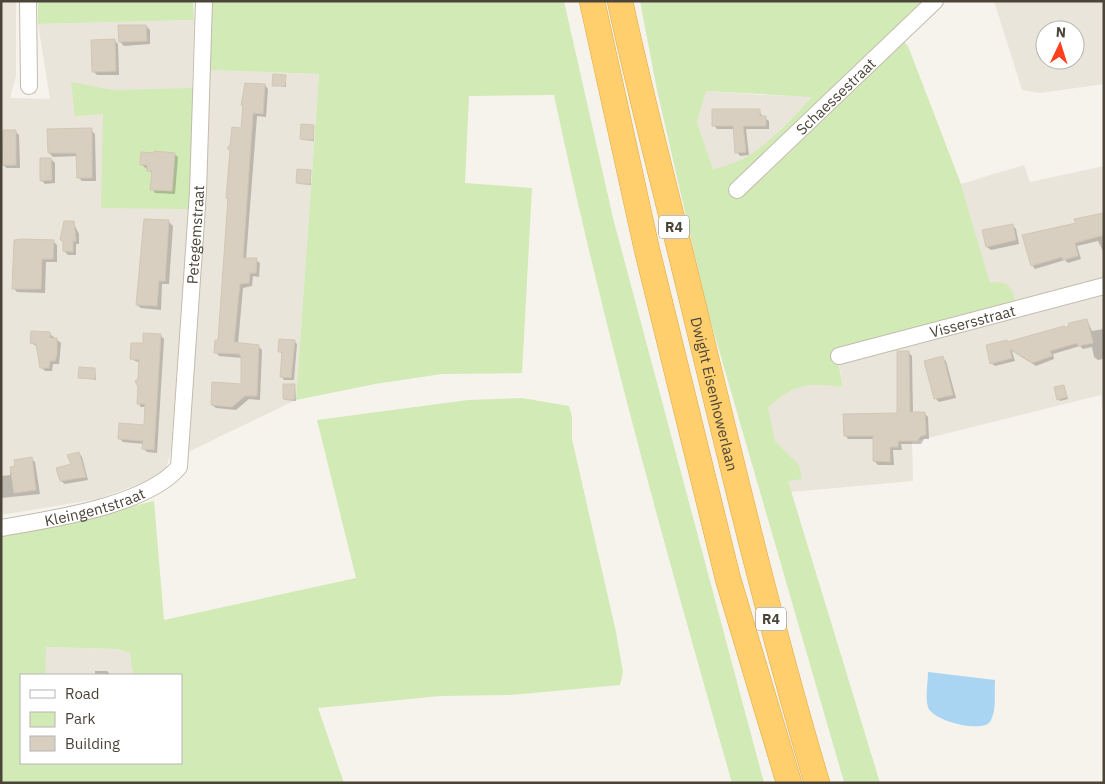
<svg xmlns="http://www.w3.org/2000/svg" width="1105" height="784" viewBox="0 0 1105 784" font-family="'IBM Plex Sans',sans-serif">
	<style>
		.residential { fill: #eae5da; fill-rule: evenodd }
		.green { fill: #d2eab5; fill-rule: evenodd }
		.water { fill: #a9d4f2 }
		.shadow { fill: #0003 }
		.building { fill: #d8cfc1; stroke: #d3c7b4 }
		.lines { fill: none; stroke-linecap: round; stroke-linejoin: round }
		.minor-casing { stroke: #c2bbae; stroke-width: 18 }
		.highway-casing { stroke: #e0a43c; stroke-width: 26 }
		.minor { stroke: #fff; stroke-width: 16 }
		.highway { stroke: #ffcf6e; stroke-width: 25 }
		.labels { text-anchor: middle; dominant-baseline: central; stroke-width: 4; stroke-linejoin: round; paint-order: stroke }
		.shield { fill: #fff; stroke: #817c74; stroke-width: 1 }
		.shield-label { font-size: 14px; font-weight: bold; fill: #4b4439 }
		.street-label { font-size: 15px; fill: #4b4439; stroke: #fff }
	</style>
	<rect width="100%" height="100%" fill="#f6f3ec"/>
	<path class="residential" d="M1 1H16V76L10 98 50 99 38 24 194 20 189 209 171 451 166 469 147 481 98 499 1 515Z
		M994 1H1104V84L1040 93 1022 90ZM1045 30H1075V60H1045Z
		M210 70 319 74 296 400 186 453 200 261Z
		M706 91 762 95 813 96 763 148 729 166 713 169 697 122Z
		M1024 165 1030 182 1104 166V279L1015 303 990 283 961 184Z
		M1104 294V422L1101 395 912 442 913 481 791 492 788 481 799 466 775 441 767 407 788 390 812 384 843 387 839 362Z
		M45 647 117 649 130 653 133 675H45Z"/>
	<path class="green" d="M38 1H193L194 20 38 24Z
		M210 1H564L613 218 764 783H732C667 555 603 327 554 95L469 96 465 183 532 188 522 373 442 374 375 384 296 400 319 74 210 70Z
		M640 1H926L895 31 908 46 961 184 990 283C1006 280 1014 287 1015 303L836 350 843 387C805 383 797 383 768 407L775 441 799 465 802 479 788 481 880 783 844 782 708 312 657 90ZM706 91 812 97C782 128 758 160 713 169L697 122Z
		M71 82 113 90 193 88 189 209 101 208 103 114 75 116Z
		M522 398 569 406 572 417V439L616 632 623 672 620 685 511 695 440 696 318 708 344 783H1V535L68 522 154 501 164 620 356 578 317 420 468 400ZM46 647 117 649 130 653 133 675H181V763H21V675H45Z"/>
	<path class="water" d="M928 672 995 680C994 692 997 711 990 722 981 733 932 721 928 707 925 697 928 682 928 672Z"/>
	<path class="shadow" d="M146 26 150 30V44L124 46 120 42Z
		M114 40 118 44 119 75H97L93 71Z
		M285 76 286 87 273 85Z
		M265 85 268 89 266 117 257 116 246 259 256 260 260 263 259 277 253 276 252 286 243 288 238 344 258 346 262 350 260 400 249 399 236 410 216 408 212 405 242 385 243 358 219 356 216 352 219 342 229 200 227 198 242 129 244 107 242 105Z
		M759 111 763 117 769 121V129H746L749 155 740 156 737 152 734 129H717L714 125Z
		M313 127 314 141 303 140 301 139Z
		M91 130 95 134 96 181H82L78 177V156L53 157 49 153Z
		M15 131 19 135 20 168H7L1 164V140Z
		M174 154 178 157 175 194 155 193 152 189 153 174 141 164Z
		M51 159 55 163V183L45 184 41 180Z
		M310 171 311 185 299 184 298 183Z
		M1104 214V253L1098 241 1077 246 1081 259 1068 263 1065 260 1035 269 1032 265 1077 224Z
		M73 222 79 234V244H76V255H68L64 251V243L61 240Z
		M169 222 173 226 169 284H162L161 310 141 308 137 305Z
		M1012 225 1016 229 1019 244 991 250 987 247Z
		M53 241 57 245V262H46L45 293 17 292 13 288Z
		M1087 320 1092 331 1104 329V374L1103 359 1098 360 1094 357 1092 347 1083 349 1080 346 1053 354 1054 359 1036 366 1012 351 1015 361 995 366 991 363 1008 343 1067 330Z
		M50 334 61 343 59 364H53L52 371H45L41 367 38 347 31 343Z
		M160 335 164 339 157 453 147 452 144 449V444L123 442 120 439 145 426 146 407H141L138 403 140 363 131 359 144 344Z
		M294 341 297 344 294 380H284L281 376 283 355 279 351Z
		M908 352 912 356 913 413H924L928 417 929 439H924L921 444H901L902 450H893L894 465H878L874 461V439H848L845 435 898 415Z
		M942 358 946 361 956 398 939 402 936 399 926 362Z
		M95 369 96 380 80 377Z
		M295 385 296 401 285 400 284 398Z
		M1064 386 1068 399 1060 401 1058 399Z
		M79 453 82 457 88 480 65 484 61 481Z
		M32 459 35 462 40 494 1 498V476L10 475V469L16 467Z
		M95 671H107L111 675H95Z"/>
	<path class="building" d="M118 25H146L147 41 119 42Z
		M115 39 116 71 92 72 91 40Z
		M273 74 286 75 285 86H272Z
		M245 83 265 84 263 114 253 113 243 258H257L256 273H250L249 283 240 284 234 342 259 345 257 396H245L232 407 211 405 212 382 241 384V357L239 354 214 353 215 340H218L228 198H226L230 151 227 148 230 145 232 127 241 128 243 105H241Z
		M712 109H760V116H766V126H743L746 152 735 153 733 126H712Z
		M301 124 314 125 313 140 300 139Z
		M92 128V178H77L76 153H48L47 129Z
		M3 130H16V165H2Z
		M154 151 175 153 172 191 150 190 152 171H147V165H140L141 152 154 153Z
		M40 158H51L52 180 40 181Z
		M297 169 311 170 310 184 296 183Z
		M1104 213V235L1075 243 1078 256 1063 260 1062 257 1031 266 1022 235 1076 223 1074 219Z
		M144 219 169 220 165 281H159L157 306 136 305Z
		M64 221H74L76 241H73V252L63 251V241L60 240Z
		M1013 224 1016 240 986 247 982 230Z
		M21 239 54 240 53 259H42L41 289H12L14 240Z
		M1087 319 1093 343 1078 346 1077 343 1050 351 1052 356 1032 363 1010 349 1012 358 990 364 986 345 1007 340V342L1064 326 1067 328 1069 323Z
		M31 331 50 332V338H57V355L55 361H50L49 368H40L36 344 30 343Z
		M143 333 161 334 154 450 142 449 143 441 118 439 119 423 144 425 145 404H137L138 387 135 381 138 379 139 360 130 359 131 343H143Z
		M279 339 295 340 291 378 280 377 282 352H278Z
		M897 351H909L910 412H925L926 435 921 436 917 441H898V447H890V462L873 461V436H844L843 414 897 413Z
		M943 356 953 395 934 399 924 361Z
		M79 367 95 368V379L78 378Z
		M283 384H295L294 400 283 399Z
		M1064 385 1067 397 1057 400 1054 387Z
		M79 452 86 477 60 481 56 468 71 464 67 455Z
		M32 457 36 490 14 493 10 467 15 466 14 460Z"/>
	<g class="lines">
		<g class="minor-casing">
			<g id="minor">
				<path d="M28 1 29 86"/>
				<path id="s1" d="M737 190 935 1"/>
				<path id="s2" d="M839 356 1104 286"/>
				<path id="s3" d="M1 528C51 519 146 506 179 467L198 192 204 1"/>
			</g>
		</g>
		<g class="highway-casing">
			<g id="highway">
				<path d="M592 1 647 250 728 579 789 783"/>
				<path id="s4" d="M620 1C642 103 669 203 693 304 732 465 770 625 817 783"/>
			</g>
		</g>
		<use href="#minor" class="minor"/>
		<use href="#highway" class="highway"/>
	</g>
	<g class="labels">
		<g class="shield">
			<rect x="659" y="215.5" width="30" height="23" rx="4"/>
			<rect x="756" y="607.5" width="30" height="23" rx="4"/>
		</g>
		<g class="shield-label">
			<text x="674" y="227">R4</text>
			<text x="771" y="619">R4</text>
		</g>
		<g class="street-label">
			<text stroke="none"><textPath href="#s1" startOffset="136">Schaessestraat</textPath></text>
			<text stroke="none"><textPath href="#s3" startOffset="424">Petegemstraat</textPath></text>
			<text stroke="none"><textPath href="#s2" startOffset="138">Vissersstraat</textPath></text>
			<text stroke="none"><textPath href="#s4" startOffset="404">Dwight Eisenhowerlaan</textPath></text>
			<text stroke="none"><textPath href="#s3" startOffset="96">Kleingentstraat</textPath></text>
		</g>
	</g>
	<rect width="1105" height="784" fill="none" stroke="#4b4439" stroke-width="5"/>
	<rect x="20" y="674" width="162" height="90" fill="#ffffff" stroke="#b7b4b0"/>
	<rect x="30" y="690" width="25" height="8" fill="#ffffff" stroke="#b7b4b0"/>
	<text x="65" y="699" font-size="15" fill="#4b4439">Road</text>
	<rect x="30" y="712" width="25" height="15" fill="#d2eab5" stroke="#b7b4b0"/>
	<text x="65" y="724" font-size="15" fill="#4b4439">Park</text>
	<rect x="30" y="736" width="25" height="15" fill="#d8cfc1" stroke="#b7b4b0"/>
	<text x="65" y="749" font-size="15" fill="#4b4439">Building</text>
	<g transform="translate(1060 45) rotate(4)"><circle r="24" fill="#ffffff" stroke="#b7b4b0"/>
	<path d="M0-4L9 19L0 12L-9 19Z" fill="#fc3f1d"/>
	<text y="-8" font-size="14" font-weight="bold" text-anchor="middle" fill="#4b4439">N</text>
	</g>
</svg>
